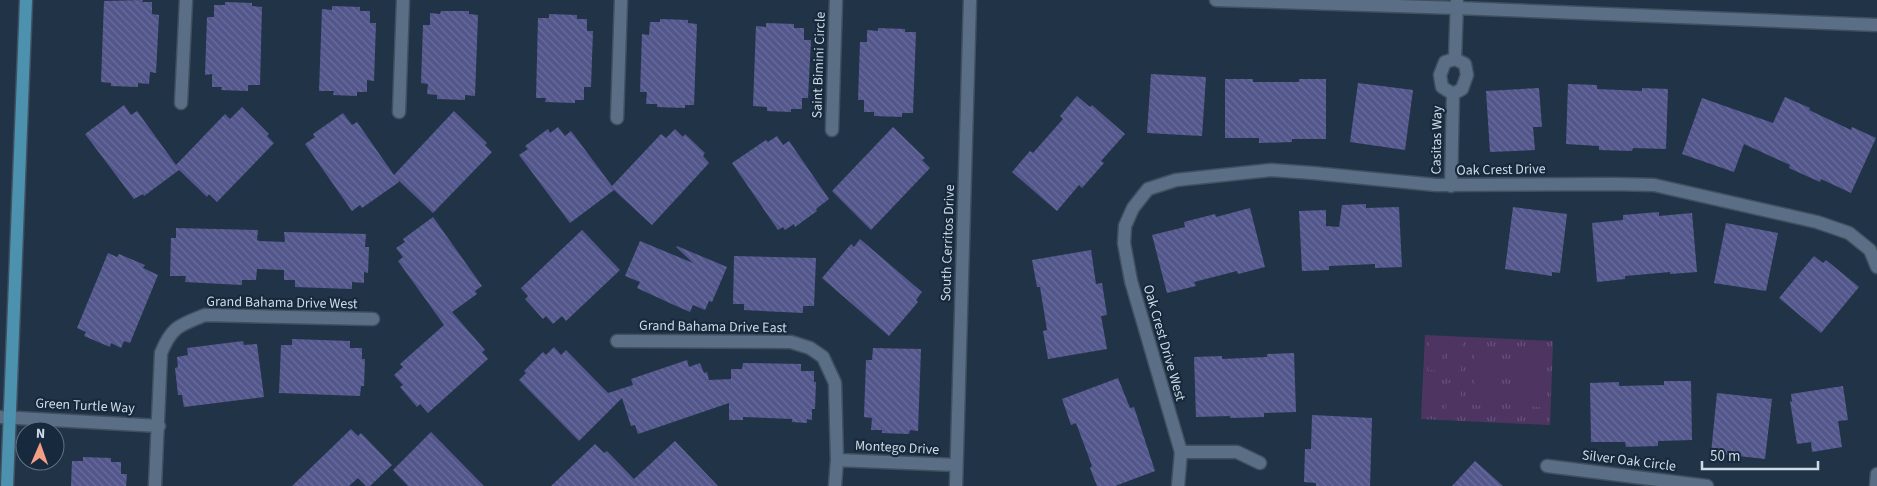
<svg xmlns="http://www.w3.org/2000/svg" width="1877" height="486" viewBox="0 0 1877 486" font-family="'Source Sans 3',sans-serif">
	<style>
		.grass { fill: url(#grass-tufts) }
		.pitch { fill: #4e3561 }
		.building { fill: url(#building-back-hatch) }
		.lines { fill: none; stroke-linecap: round; stroke-linejoin: round }
		.minor-casing { stroke: #405061; stroke-width: 15 }
		.major-casing { stroke: #405061; stroke-width: 15 }
		.minor { stroke: #5a6f85; stroke-width: 12 }
		.major { stroke: #4c92ae; stroke-width: 12 }
		.labels { text-anchor: middle; dominant-baseline: central; stroke-width: 4.5; stroke-linejoin: round; paint-order: stroke }
		.street-label { font-size: 14px; fill: #cedae6; stroke: #172a3d }
	</style>
	<defs>
		<pattern id="grass-tufts" width="24" height="20" patternUnits="userSpaceOnUse" patternTransform="scale(1.25)"><rect width="24" height="20" fill="#4e3561"/><path d="M3 7l-1-3M5 7V3M7 7l1-3M15 17l-1-3M17 17v-4M19 17l1-3" fill="none" stroke="#665278"/></pattern>
		<pattern id="building-back-hatch" width="6" height="6" patternUnits="userSpaceOnUse" patternTransform="scale(1.25)"><rect width="6" height="6" fill="#52568b"/><path d="M-1 5l2 2M0 0l6 6M5-1l2 2" fill="none" stroke="#6a6e9b"/></pattern>
	</defs>
	<rect width="100%" height="100%" fill="#213447"/>
	<path class="grass" d="M1425 335 1553 341 1550 425 1421 419Z"/>
	<path class="pitch" d="M1429 339H1443L1442 371 1428 370Z
		M1448 340H1462L1461 371H1447Z
		M1475 350 1500 351 1498 406 1473 405Z
		M1517 351 1542 352 1541 407 1515 406Z
		M1427 382H1441L1440 413H1426Z
		M1447 383H1461L1460 414H1446Z"/>
	<path class="building" d="M143 0 142 2H152V14L159 15 156 73 150 72 149 84 138 83V87L111 86V83L101 82 104 1Z
		M225 2 252 3V6L262 7 260 85H248V91L221 90 222 87H212V74L205 75 207 17H214V5H225Z
		M332 6 360 7V11H370V23H376L374 81 367 80V92H357V96L333 95 334 91H319L322 9 332 10Z
		M441 11H469V14L478 15 475 96 465 95V100L437 99V95L427 94 428 84 421 83 423 25H430V13L440 14Z
		M549 14 577 15V19H587V31H593L591 87H584V100H575V103L545 102 546 98H536L538 18H549Z
		M660 19 688 20V23L697 24 694 105H685V108L657 107V104H646L647 92H640L642 34 649 35 650 22H660Z
		M766 23 794 24V28H804V40H811L808 98H802V109H791V112L767 111V107L753 106 756 26 766 27Z
		M878 28 905 29V32H916L913 113H902V117L874 116V112H864V100H858L860 42H867V30L878 31Z
		M1151 74 1206 77 1202 136 1147 133Z
		M1225 79H1253V82H1299V79H1326V139H1292V142L1259 143V138H1225Z
		M1358 83 1413 90 1405 150 1350 142Z
		M1568 84 1597 85V89L1642 91V88L1668 89 1666 149 1633 148 1632 151 1599 150V146L1566 144Z
		M1539 88 1542 127H1533L1535 150 1490 152 1486 91Z
		M1077 96 1090 107 1092 105 1125 134 1101 161 1104 163 1082 188 1079 185 1057 211 1012 172 1030 151 1033 153 1063 119 1060 116Z
		M1785 97 1810 108 1809 110 1851 130 1852 127 1876 138 1851 193 1821 179 1820 182 1789 168 1790 165 1744 144 1734 172 1682 154 1702 98 1773 123Z
		M124 105 131 115 137 111 176 165 225 114 230 119 242 107 269 134 267 136 274 143 217 202 209 194 207 197 179 170 144 196 143 194 134 199 85 134Z
		M454 111 487 143 485 145 492 152 433 213 397 179 399 182 362 208 360 205 352 211 305 144 315 137 313 134 343 113 352 125 357 122 394 175Z
		M558 127 565 136 571 131 612 186 661 134 666 138 675 129 683 137 685 134 705 153 703 156 709 163 652 225 614 190 570 223 519 155 528 149 525 146 548 129 550 133Z
		M893 127 925 158 922 160 930 168 871 230 832 191Z
		M777 136 783 145 789 141 829 199 816 209 817 211 795 227 794 224 785 230 783 227 778 230 732 163 766 140 768 142Z
		M1366 204V208L1399 207 1402 267 1375 268V264L1329 266V270L1302 271 1299 211 1326 210V226L1339 227 1342 205Z
		M1513 207 1567 214 1560 273 1552 272V276L1505 269Z
		M1250 208 1265 267 1238 274 1237 271 1194 282 1196 286 1167 293 1152 235 1185 227 1184 222 1215 214 1216 217Z
		M1659 212V216L1692 213 1697 272 1670 274V272L1625 276V279L1597 282 1592 223 1623 220V215Z
		M433 217 482 286 475 291 477 294 452 312 485 350 482 352 488 359 428 413 420 404 417 407 400 387 403 385 394 375 403 367 400 364 444 325 398 261 403 257 396 248 405 242 403 239Z
		M1726 223 1778 233 1766 291 1714 283Z
		M176 228 258 230 257 240 260 241 285 242 284 232 366 234 365 247H369L368 273 364 272V283L352 282V289L295 287V280H284V270L257 269 256 280H242V285L185 282 186 276H170L171 238H176Z
		M582 230 620 270 566 321 562 316 553 324 546 316 543 319 525 299 528 296 521 288Z
		M860 239 922 292 916 300 918 302 889 336 822 278 851 244 854 247Z
		M640 241 693 263 676 247 677 246 727 267 712 302 709 301 705 310 693 305 690 312 674 305 637 288 640 282 625 276Z
		M1091 250 1096 284 1102 283 1107 315 1101 316 1107 349 1048 359 1043 331 1047 330 1040 287H1037L1032 260Z
		M108 253 117 257 119 254 145 265 143 268 158 275 130 343 124 341 121 348 111 343 110 347 84 336 86 332 77 328Z
		M734 256 816 258 814 306H803V313L744 310V304H733Z
		M1814 256 1823 263 1826 260 1859 287 1821 333 1779 298Z
		M292 339 350 341V348H362V359H365L364 386H361L360 396 279 393 281 345H292Z
		M243 341 244 345 257 344 264 397 184 407 182 395H178L175 368 178 367 177 357 188 355 187 348Z
		M554 347 561 355 566 350 608 393 633 385 631 379 687 360 689 367 700 363 704 373 707 372 709 380 731 379V369H742L743 363 801 364V371H814V382H816L815 409H812V420L807 419V423L792 422V419L743 417V420H729V403L638 434 635 425 631 426 622 398 579 441 519 380 526 373 524 371 543 352 546 355Z
		M873 348 921 349 918 431 910 430 909 434 882 433V430H871L872 418 864 417 866 360H872Z
		M1294 353 1296 412 1264 413V417L1230 418V416L1196 417 1194 357 1222 356V359L1267 357V354Z
		M1118 378 1130 408 1134 407 1155 471 1115 486H1097L1090 468 1092 466 1076 423 1071 425 1062 399Z
		M1664 381H1691L1692 440 1658 441V446L1626 447 1625 442H1591L1590 383 1619 382V386L1664 385Z
		M1843 386 1848 420 1838 421 1842 447 1812 452 1811 442 1797 444 1790 401 1792 402 1791 394Z
		M1717 393 1772 399 1765 459 1711 453Z
		M1312 415 1372 418 1370 486H1316V483L1304 482 1305 449H1311Z
		M351 429 358 436 361 433 392 465 370 486H366L358 478 349 486H292Z
		M431 432 484 486H408L393 470Z
		M675 441 718 486H551L595 444 604 453 607 451 634 479Z
		M83 457 111 458V462H121V474H127L126 486H71L72 461H83Z
		M1475 461 1503 486H1452Z"/>
	<g class="lines">
		<g class="minor-casing">
			<path id="minor" d="M1216 0 1457 8 1877 25
				M1455 59 1465 64 1467 75 1462 89 1453 94 1442 87 1440 75 1445 62Z
				M1455 59 1457 1
				M181 103 186 0
				M399 112 403 0
				M617 118 621 0
				M832 130 836 0
				M1451 186 1453 94
				M617 341 791 342 810 348 823 357 835 383 837 460 835 486
				M0 417 159 426
				M1181 452H1237L1260 463
				M837 460 956 465
				M1547 466 1707 486
				M155 486 161 353C172 326 180 325 205 315L373 319
				M956 486 970 0
				M1178 486 1181 452 1131 281 1124 243 1125 226 1133 208 1148 189 1176 180 1271 170 1313 173 1436 185 1613 184 1654 185 1817 222 1849 233 1870 250 1877 267
				M1876 486 1877 474"/>
		</g>
		<g class="major-casing">
			<path id="major" d="M7 486 26 0"/>
		</g>
		<use href="#minor" class="minor"/>
		<use href="#major" class="major"/>
	</g>
	<g class="labels">
		<g class="street-label">
			<text transform="translate(819 65) rotate(-88)">Saint Bimini Circle</text>
			<text transform="translate(1437 140) rotate(-89)">Casitas Way</text>
			<text transform="translate(1501 170) rotate(-1)">Oak Crest Drive</text>
			<text transform="translate(948 243) rotate(-88)">South Cerritos Drive</text>
			<text transform="translate(282 303) rotate(1)">Grand Bahama Drive West</text>
			<text transform="translate(713 327) rotate(1)">Grand Bahama Drive East</text>
			<text transform="translate(1164 343) rotate(74)">Oak Crest Drive West</text>
			<text transform="translate(85 406) rotate(3)">Green Turtle Way</text>
			<text transform="translate(897 448) rotate(3)">Montego Drive</text>
			<text transform="translate(1629 461) rotate(7)">Silver Oak Circle</text>
		</g>
	</g>
	<g transform="translate(40 446) rotate(2)"><circle r="24" fill="#172a3d" stroke="#607081"/>
	<path d="M0-4L9 19L0 12L-9 19Z" fill="#f39f85"/>
	<text y="-8" font-size="14" font-weight="bold" text-anchor="middle" fill="#cedae6">N</text>
	</g>
	<path d="M1702 461v8h116v-8" fill="none" stroke="#cedae6" stroke-width="2.5"/>
	<text x="1710" y="461" font-size="15" fill="#cedae6" stroke="#172a3d" stroke-width="4" paint-order="stroke">50 m</text>
</svg>
